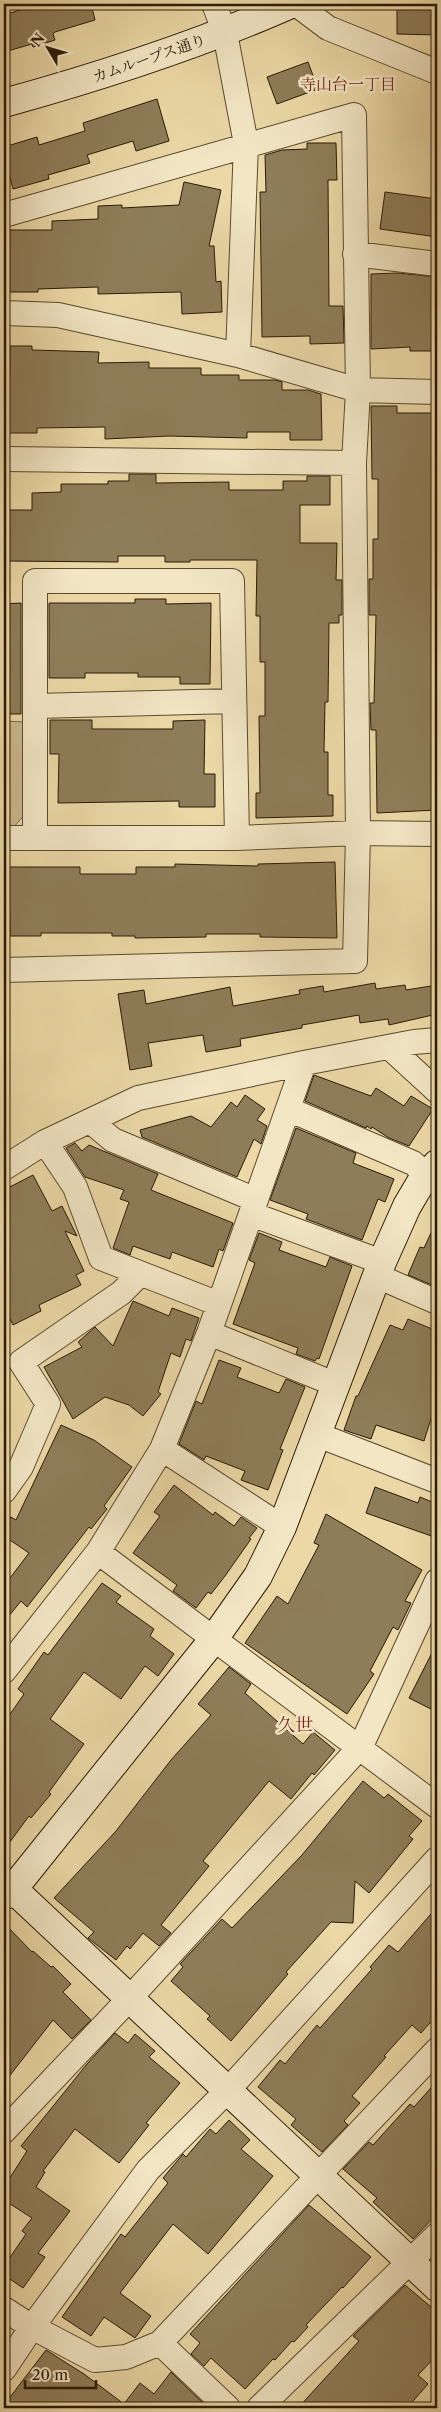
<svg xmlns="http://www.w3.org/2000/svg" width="441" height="2412" viewBox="0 0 441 2412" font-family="'Libre Caslon Text','Noto Serif JP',serif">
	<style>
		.green { fill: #cab88b; stroke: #7a6948 }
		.building { fill: #8e7d59; stroke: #2a1a06 }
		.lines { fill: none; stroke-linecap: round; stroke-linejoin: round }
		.street-casing { stroke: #5a4a2e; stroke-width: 26 }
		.secondary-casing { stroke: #2a1a06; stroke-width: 30 }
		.street { stroke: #f2e6c5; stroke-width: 24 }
		.secondary { stroke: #f2e6c5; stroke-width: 28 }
		.labels { text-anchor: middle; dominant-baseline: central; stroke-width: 5; stroke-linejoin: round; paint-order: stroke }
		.street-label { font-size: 15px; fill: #2a1a06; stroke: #f2e6c5 }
		.neighbourhood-label { font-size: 16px; fill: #7a1f14; stroke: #f2e6c5 }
		.quarter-label { font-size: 18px; fill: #7a1f14; stroke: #f2e6c5 }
	</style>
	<rect width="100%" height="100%" fill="#ebd8a6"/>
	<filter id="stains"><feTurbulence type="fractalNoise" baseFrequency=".004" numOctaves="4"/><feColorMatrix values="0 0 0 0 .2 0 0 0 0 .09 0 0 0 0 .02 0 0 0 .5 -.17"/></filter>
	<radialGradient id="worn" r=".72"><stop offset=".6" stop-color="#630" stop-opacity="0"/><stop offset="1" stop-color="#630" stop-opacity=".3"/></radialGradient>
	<path class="green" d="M4 721 25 722V814L13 828H4Z"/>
	<path class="building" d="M39 4H91L95 20 55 32 53 34 55 40 33 47 32 44 4 52V15Z
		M397 4H437V35L397 34Z
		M308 62 318 89 277 104 267 77Z
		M157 99 169 141 136 151 133 141 87 155 90 163 48 175 49 179 13 189 4 156V147L37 137 39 145 85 131 83 123Z
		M307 143H336L337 180H328L329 306H343L344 343 310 344V336L262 337 260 192H266L265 155 282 150 307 149Z
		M184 182 221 190 209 246H214L216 282 221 281 222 312 182 314 181 292 98 294V287L38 289V292H4V230H52V221L98 219V206L122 205V208L179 205Z
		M385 192 437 199V237L380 229Z
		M398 273 437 277V351H410V347L371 349V274Z
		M10 346H32V350L99 352 98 363 149 362V368H201V375H239V380H275L282 382V390H308L321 394 322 440H290V432H247V438L169 436 105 439V427L37 428V433H4V412H9Z
		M371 406H397V413H437V810L377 813 376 730H371L370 703H374L376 615H369V579H373V539H378V479H372Z
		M129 474H156V483L229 482V490H283V481H307V476H330V505H300V543H337L336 580H342V615H339V623H329L328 702H325L324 752H328V795H333V816L256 818V793H260L259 716H265V662H260V616H256L257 560H190V562H165V556H118V562L4 561V510H32V493L61 492V484H108V481H129Z
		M135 599H166V604L211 603 210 684H180V677H138V673H85V678H49V603H135Z
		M21 603V714H4V604Z
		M50 720H92V729H173V721L205 720 204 774H215V807H179V801L58 803 59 754H50Z
		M335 862 337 938 260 937V934H206V937L135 938V936H112V933H41V936H10L9 867H80V874H136V867H175V864L258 866V864Z
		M375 983 376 989 405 985 406 990 437 985V1014L389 1025 388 1019 360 1023 359 1015 302 1025V1028L240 1039 241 1046 206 1052 203 1035 148 1043 152 1066 130 1070 118 994 144 990 146 1004 230 987 233 1006 300 994 299 990 323 986 324 992Z
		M314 1075 371 1096 376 1088 404 1106 411 1096 433 1109 409 1146 389 1138 372 1127 371 1129 367 1126 366 1128 305 1101Z
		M245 1095 265 1109 257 1120 267 1126 261 1144 254 1139 237 1177 142 1137 140 1130 191 1116 211 1127 231 1102 237 1107Z
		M296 1128 356 1153 353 1163 394 1179 385 1202 378 1199 362 1240 306 1219 308 1214 270 1200Z
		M75 1143 82 1151 89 1145 158 1174 151 1190 233 1223 223 1251 219 1249 213 1267 172 1252 170 1259 133 1246 130 1255 113 1248 129 1202 120 1199 124 1190 85 1177 66 1148Z
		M33 1175 52 1211 62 1206 77 1236 65 1231 84 1271 76 1275 81 1285 39 1305 41 1311 13 1325 4 1306V1190Z
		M437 1220V1287L408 1275 420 1247 424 1248Z
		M259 1233 282 1242 279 1250 326 1267 330 1257 352 1266 319 1359 317 1358 315 1361 296 1354 298 1348 233 1324 255 1263 249 1260Z
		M133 1301 169 1316 172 1308 199 1318 191 1341 186 1339 180 1357 171 1353 158 1392 161 1394 143 1416 129 1405 105 1397 73 1419 44 1367 82 1347 78 1342 95 1327 113 1346Z
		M408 1319 437 1331V1400L424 1441 376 1425 371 1439 344 1430 356 1396H358L390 1325 403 1330Z
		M219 1360 241 1368 237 1377 279 1393 286 1379 305 1387 280 1449 283 1450 268 1490 241 1480 245 1471 206 1456 204 1460 179 1444 196 1401 202 1404Z
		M61 1425 94 1440 132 1467 104 1506 107 1509 91 1529 89 1527 27 1607 21 1601 4 1622V1586L29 1553 4 1536V1528L11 1517 16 1520Z
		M174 1485 213 1515 215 1512 234 1526 241 1517 257 1528 249 1538 251 1539 225 1576 211 1594 208 1592 196 1608 173 1591 177 1585 133 1553 160 1516 154 1512Z
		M375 1487 418 1503 420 1497 437 1504V1538L366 1513Z
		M326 1514 422 1570 405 1601 411 1603 398 1630 393 1627 370 1671 374 1674 347 1714 245 1643 277 1596 288 1604 319 1545 314 1543Z
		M102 1583 121 1596 116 1602 154 1629 150 1636 174 1654 158 1676 145 1666 121 1699 84 1672 50 1719 84 1744 49 1792 51 1794 31 1818 29 1816 4 1850V1723L24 1694 18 1689 44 1652 48 1655Z
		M437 1643V1712L409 1698Z
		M229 1667 251 1684 245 1693 303 1744 313 1732 335 1750 314 1775 312 1773 291 1799 269 1781 203 1861 209 1866 161 1925 171 1933 159 1946 143 1933 130 1949 127 1946 116 1960 88 1938 94 1932 54 1898 116 1831 171 1760 211 1715 198 1704Z
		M363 1781 384 1798 388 1794 422 1821 409 1836 413 1839 369 1893 355 1881 353 1923 331 1922 286 1972 288 1974 231 2041 207 2019 210 2016 171 1981 183 1967 180 1964 222 1919 232 1928 302 1855Z
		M437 1907V2015L421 2033 412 2025 384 2056 386 2057 352 2096 360 2103 344 2121 348 2125 322 2152 291 2125 296 2119 258 2087 280 2060 285 2064 317 2025 320 2028 372 1969 370 1967 389 1945 398 1952Z
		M4 1923 32 1952 33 1951 51 1967 53 1966 71 1984 63 1992 91 2020 72 2039 53 2020 4 2083Z
		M115 2033 128 2043 135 2034 155 2051 149 2057 180 2083 146 2123 149 2125 119 2163 75 2129 43 2171 45 2172 36 2187 70 2211 38 2253 45 2257 23 2288 4 2275V2266L26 2234 22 2231 32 2218 4 2200V2187L27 2151 21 2146 87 2064Z
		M437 2081V2214L413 2239 373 2202 377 2198 343 2169 369 2142 373 2145 410 2104 414 2107Z
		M229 2120 250 2140 241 2149 273 2176 208 2254 173 2224 120 2293 151 2316 135 2338 104 2317 91 2336 62 2317 121 2234 125 2237 168 2183 163 2178 183 2154 186 2157 210 2129 216 2134Z
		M309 2205 371 2257 343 2288 342 2287 306 2325 308 2327 294 2342 292 2341 275 2360 273 2359 245 2389 211 2358 204 2366 191 2354 200 2343 190 2334Z
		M405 2285 437 2312V2355L418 2375 428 2384 407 2408H298L359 2341 353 2336Z
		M46 2350 84 2374 124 2404 140 2383 154 2394 171 2372 208 2408H4V2405Z"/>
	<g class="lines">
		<g class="street-casing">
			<path id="street" d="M214 4 225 33 246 144 238 355
				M296 4 328 28 437 72
				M4 215 354 115 358 390 354 463 358 833 355 961 4 970
				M355 254 437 264
				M4 313 58 315 238 355 358 390 437 392
				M4 459 354 463
				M35 706 234 701
				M4 838H237L358 833 437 834
				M35 838V581H232L237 838
				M389 1047 437 1091
				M288 1109 413 1163 427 1175
				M90 1121 113 1140 256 1200
				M45 1142 75 1187 101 1258 219 1304
				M4 1168 45 1142 138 1098 304 1063 414 1042 437 1040
				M251 1214 382 1262
				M377 1276 437 1302
				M209 1333 337 1385
				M318 1435 437 1481
				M162 1449 282 1527
				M4 1491 21 1467 48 1404 21 1362 121 1293 140 1274
				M98 1552 437 1806
				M4 1671 98 1552 162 1449 209 1333 304 1063
				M4 2131 130 1998 361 1746 437 1581
				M4 2309 32 2327 95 2360 126 2357 160 2343 437 2050
				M160 2343 228 2408
				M4 2369 32 2327 148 2170 228 2090 437 1859
				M259 2408 437 2235"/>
		</g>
		<g class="secondary-casing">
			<path id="secondary" d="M4 103C102 76 198 45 291 4
				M13 1889 437 2287
				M4 1896 13 1889 213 1640 258 1576 282 1527 382 1262 407 1206 423 1179 437 1164"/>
		</g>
		<use href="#street" class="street"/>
		<use href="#secondary" class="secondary"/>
	</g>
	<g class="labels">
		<g class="street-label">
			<text transform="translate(149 58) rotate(-19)">カムループス通り</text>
		</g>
		<g class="neighbourhood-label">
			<text x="348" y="84">寺山台一丁目</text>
		</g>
		<g class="quarter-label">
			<text x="295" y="1725">久世</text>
		</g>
	</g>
	<rect width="441" height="2412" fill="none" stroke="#ebd8a6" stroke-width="20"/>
	<rect x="5" y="5" width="431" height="2402" fill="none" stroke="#2a1a06" stroke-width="2.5"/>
	<rect x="10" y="10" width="421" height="2392" fill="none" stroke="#2a1a06"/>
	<g transform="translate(48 48) rotate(308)" stroke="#f2e6c5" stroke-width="4" paint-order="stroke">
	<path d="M0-4L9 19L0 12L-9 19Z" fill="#2a1a06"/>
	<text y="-8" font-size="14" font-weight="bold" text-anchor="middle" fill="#2a1a06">N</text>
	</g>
	<path d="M25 2380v8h71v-8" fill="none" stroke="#2a1a06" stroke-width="2.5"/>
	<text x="32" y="2380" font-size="15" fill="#2a1a06" stroke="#f2e6c5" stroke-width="4" paint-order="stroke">20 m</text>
	<rect width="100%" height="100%" filter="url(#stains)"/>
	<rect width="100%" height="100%" fill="url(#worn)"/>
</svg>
